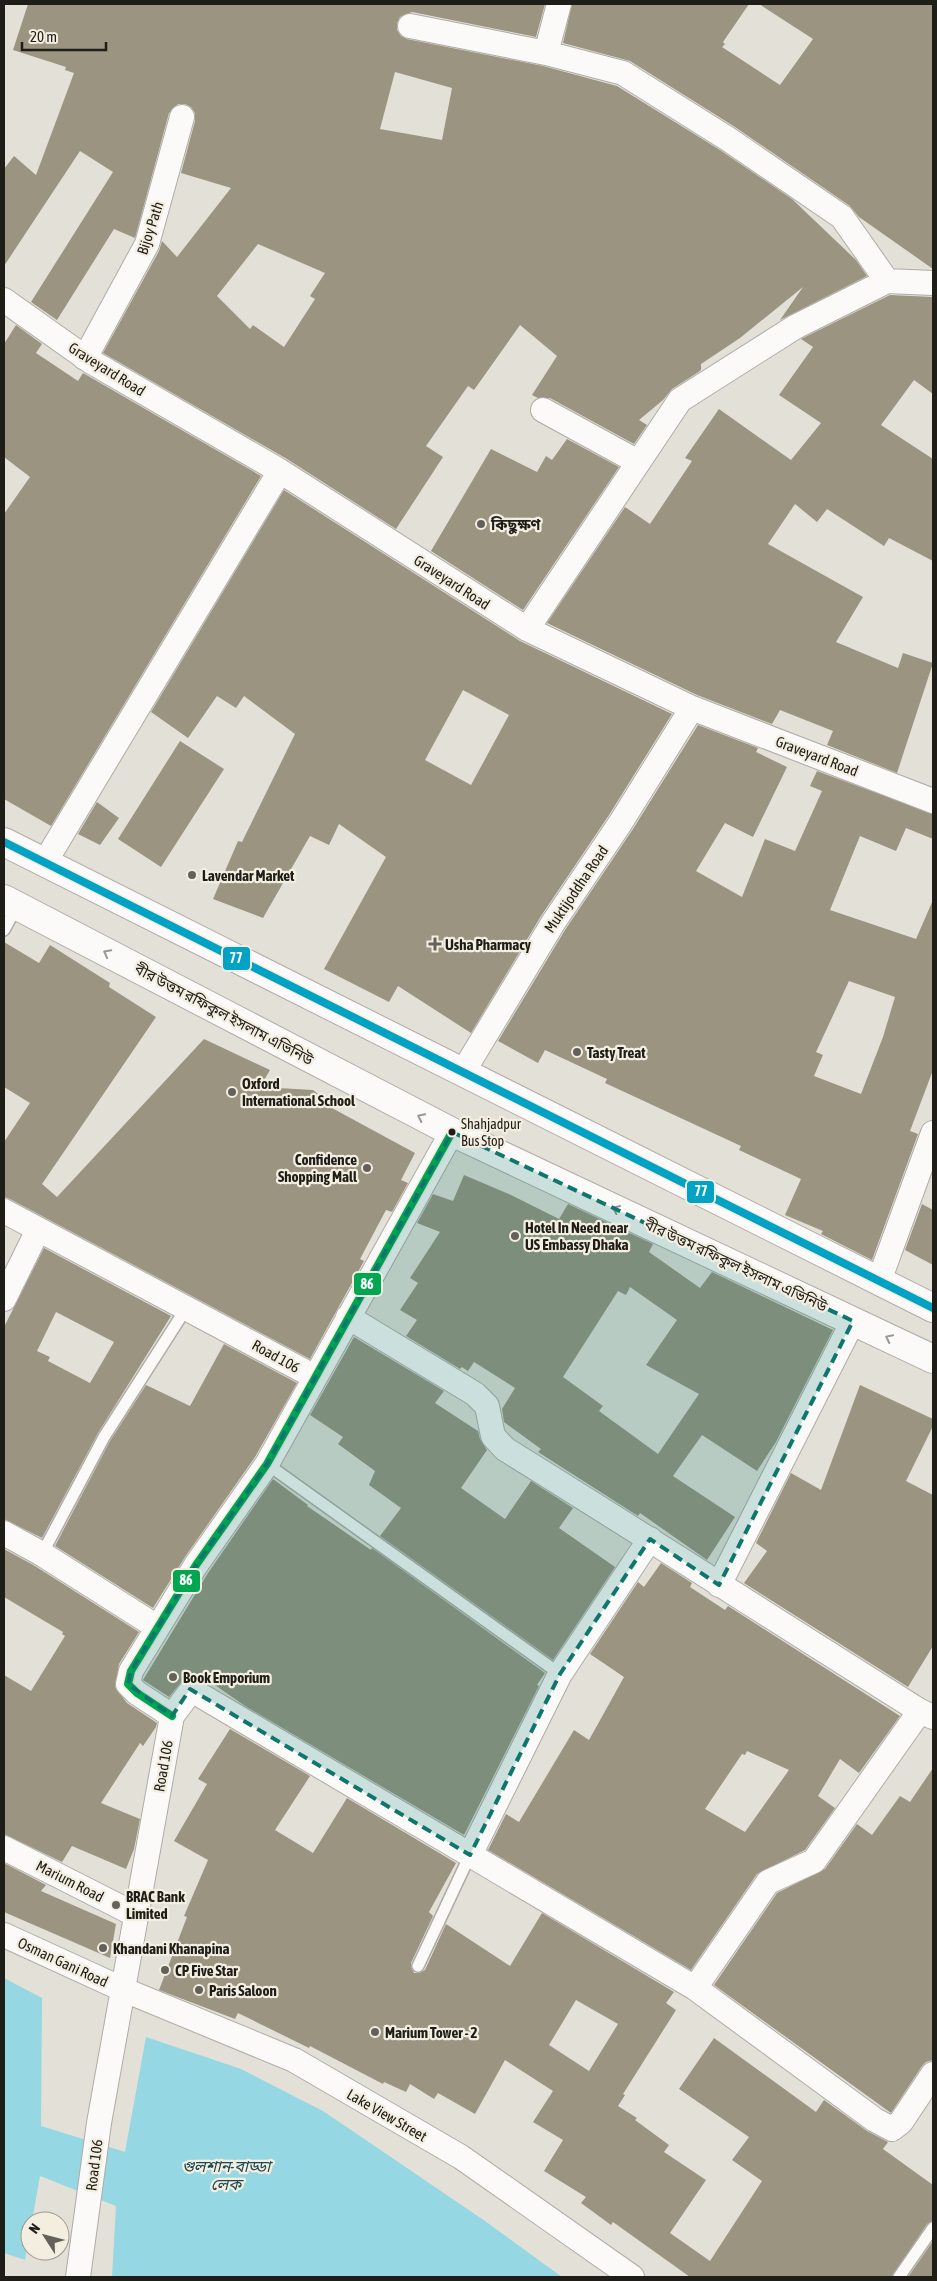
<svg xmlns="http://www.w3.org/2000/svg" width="937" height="2281" viewBox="0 0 937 2281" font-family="'Asap Condensed','Noto Sans Bengali',sans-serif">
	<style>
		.water { fill: #95d7e3 }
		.building { fill: #9a9481; fill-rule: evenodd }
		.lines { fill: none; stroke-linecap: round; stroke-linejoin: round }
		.service-casing { stroke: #afaca6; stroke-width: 14 }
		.minor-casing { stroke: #afaca6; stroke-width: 26 }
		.primary-casing { stroke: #afaca6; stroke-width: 30 }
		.service { stroke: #fbfaf9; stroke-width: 11 }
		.minor { stroke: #fbfaf9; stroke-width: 24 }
		.primary { stroke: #fbfaf9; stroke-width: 28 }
		.bus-1-casing { stroke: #f4eee1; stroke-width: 11 }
		.bus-2-casing { stroke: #f4eee1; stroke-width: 11 }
		.bus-1 { stroke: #02a2c5; stroke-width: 8 }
		.bus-2 { stroke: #00a651; stroke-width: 8 }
		.oneway { stroke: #989794 }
		.marked { fill: #0f766e; fill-opacity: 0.2; stroke: #0f766e; stroke-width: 4; stroke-dasharray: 10 6; stroke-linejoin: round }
		.poi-dot { fill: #64615b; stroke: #f4eee1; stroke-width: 2 }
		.bus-dot { fill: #1f1d18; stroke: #f4eee1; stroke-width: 2 }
		.labels { text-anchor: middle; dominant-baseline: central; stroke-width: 4.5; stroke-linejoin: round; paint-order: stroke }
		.bus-label { font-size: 14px; fill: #1f1d18; stroke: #f4eee1; text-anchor: start }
		.street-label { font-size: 15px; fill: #1f1d18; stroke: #f4eee1 }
		.poi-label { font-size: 15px; font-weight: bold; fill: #1f1d18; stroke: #f4eee1; text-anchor: start }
		.water-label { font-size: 16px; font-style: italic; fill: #1b4750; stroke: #f4eee1 }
		.line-badge { stroke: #f4eee1; stroke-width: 2 }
		.badge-label { font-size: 14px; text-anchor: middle; font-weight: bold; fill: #fff }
	</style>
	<rect width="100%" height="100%" fill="#e3e0d8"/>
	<path class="water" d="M4 1978 42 1998 41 2126 125 2152 146 2037 241 2069 323 2111 485 2221 562 2277H112L116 2206 40 2176 32 2221H30L25 2260 4 2253Z"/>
	<path class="building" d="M28 4H545L536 37 412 12 400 17 397 23V30L401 36 407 39 543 66 617 86 720 150 792 199 856 260 867 276 780 320 803 287 740 338 701 364V370L697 373 672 389 663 400 639 420 647 425 634 444 550 398H538L532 395 557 356 520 325 474 390 468 386 426 446 443 457 396 529 287 459 103 353 159 251 162 241 177 257 231 188 181 173 195 121V113L191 107 185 104H178L169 113 135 238 114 229 57 320 31 302 113 172 80 151 4 266V169L14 156 36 175 74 73 65 70 66 67 13 50ZM395 72 452 88 442 140 380 129ZM258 244 325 273 310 296 315 299 284 347 253 325 250 329 217 296Z
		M572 4H749L723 42 725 44 722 47 780 85 813 39 759 4H933V269L859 217 850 206 735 127 630 61 563 43Z
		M890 295 933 297V394L914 380 881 425 933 459V561L889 538 884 546 827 509 817 522 795 504 768 544 863 597 836 642 898 668 903 653 933 663 897 773 827 745 833 731 780 710 772 724 697 695 547 623 625 507 650 524 692 461 685 458 719 409 791 460 821 423 779 395 813 347 801 339Z
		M16 325 42 344 36 353 78 381 83 373 261 476 51 826 4 799V514L30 477 4 457V344Z
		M567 439 619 467 523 610 431 551 491 449 537 472 546 456 552 460Z
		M284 490 520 641 672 714 609 815 541 916 471 1033 398 986 389 1002 324 969 386 857 339 824 329 845 310 836 263 918 213 899 238 841 242 842 295 734 244 696 236 708 217 696 188 738 151 712ZM463 690 509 715 471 785 425 760Z
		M698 725 758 748 756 752 787 767 753 837 725 823 696 871 742 897 765 839 795 851 822 791 810 786 817 771 933 814V839L906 828 896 851 860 836 830 910 916 939 933 900V1070L910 1131 918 1134 872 1260 821 1234 823 1231 785 1215 801 1179 739 1150 741 1146 605 1083 607 1079 545 1050 538 1063 498 1041 565 930 633 829ZM849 981 895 997 883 1037 861 1094 814 1076 823 1055 816 1052Z
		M180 741 224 769 161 867 118 839Z
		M97 802 119 818 100 845 78 834Z
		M4 942 39 963 50 945 110 983 109 987 156 1017 42 1184 57 1197 204 1039 270 1070 260 1087 313 1090 318 1094 319 1101 415 1153 401 1180 408 1183 392 1212 386 1210 360 1259 364 1261 310 1359 10 1199 4 1197V1142L30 1103 4 1087Z
		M464 1175 511 1195 559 1219 568 1204 653 1244 649 1252 700 1288 712 1272 833 1330 776 1442 757 1471 702 1435 673 1476 735 1517 707 1560 640 1513 638 1516 538 1452 541 1449 504 1422 502 1409 515 1388 474 1362 468 1371 462 1367 460 1369 406 1336 417 1320 400 1310 418 1283 410 1278 440 1232 417 1223 433 1194 453 1201ZM630 1287 677 1320 646 1365 699 1394 658 1454 599 1411 603 1406 563 1377 618 1291 626 1295Z
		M922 1204 933 1210V1265L905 1250Z
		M44 1248 171 1316 98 1433 42 1538 4 1519V1327ZM56 1312 114 1342 90 1383 48 1361 50 1357 37 1351Z
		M354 1337 444 1391 435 1403 478 1431 480 1439 487 1450 461 1488 505 1519 531 1481 573 1508 559 1528 615 1567 553 1660 380 1536 401 1508 369 1485 375 1471 338 1444 343 1437 310 1415Z
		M224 1344 297 1383 255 1457 185 1557 153 1608 55 1546 110 1441 146 1385 190 1406Z
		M860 1385 933 1419V1426L906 1481 933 1495V1646L908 1687 744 1583 767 1551 756 1543 791 1473 821 1490Z
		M273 1479 308 1505 307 1506 371 1550 372 1548 545 1673 537 1685 539 1686 464 1835 245 1706 199 1674 196 1678 183 1680 169 1697 143 1680 208 1573Z
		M4 1549 35 1566 139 1632 119 1664 115 1687 127 1703 157 1723 156 1727 143 1746 140 1743 101 1803 140 1819 134 1849 126 1869 72 1846 62 1862 4 1834V1675L31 1691 65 1636 62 1634 63 1632 4 1597Z
		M661 1563 692 1583 690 1587 725 1610 728 1606 900 1716 859 1773 840 1759 818 1796 835 1808 805 1850 757 1874 691 1970 488 1850 506 1814 519 1822 574 1730 589 1740 624 1677 590 1654 638 1582 644 1587ZM747 1751 789 1770 745 1832 705 1809 742 1754 745 1755Z
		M230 1729 310 1776 275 1830 313 1853 347 1798 456 1863 429 1912 433 1916 411 1963V1967L414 1973H419L425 1970 446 1924 510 1966 542 1913 674 1992 666 2003 676 2010 623 2094 625 2095 618 2106 637 2118 635 2120 669 2145 664 2152 706 2180 670 2233 710 2261 762 2181 732 2160 749 2137 679 2089 714 2038 816 2112 824 2100 867 2131 888 2142 883 2149 933 2185V2221L927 2224 892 2277H690L613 2222 611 2225 581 2203 586 2197 544 2171 563 2140 533 2122 553 2091 505 2060 475 2114 438 2093 434 2099 410 2084 406 2092 384 2082 383 2084 310 2046 309 2048 238 2013 235 2019 159 1990 187 1917 184 1916 208 1860 174 1841 207 1784 198 1779ZM576 2000 618 2024 589 2071 549 2045Z
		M933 1768V2060L926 2062 922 2066 891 2113 714 1985 777 1893 825 1869 857 1824 872 1835 900 1796 910 1802Z
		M4 1863 46 1885 41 1891 116 1924 110 1958 4 1912Z
		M933 2241V2277H908Z"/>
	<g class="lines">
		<g class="service-casing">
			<path id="service" d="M4 930 17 906
				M267 1464 560 1674
				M42 1554 104 1437 187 1307
				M418 1966 470 1855
				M899 2277 933 2228"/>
		</g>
		<g class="minor-casing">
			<path id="minor" d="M410 26 546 53 623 73 728 139 842 217 887 281
				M546 53 559 4
				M4 300 90 361 280 471 527 629 692 708 933 801
				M85 358 147 244 182 117
				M543 410 638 462
				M527 629 680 400 795 327 887 281 933 283
				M45 862 280 471
				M463 1072 553 923 621 822 692 708
				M4 1211 315 1377
				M879 1281 933 1133
				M4 1299 38 1230
				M348 1317 475 1394 487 1406 493 1436 505 1449C644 1535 781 1624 920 1711L933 1717
				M4 1533 42 1554 157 1627
				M719 1585 853 1321
				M172 1716 137 1693 128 1684 131 1671 196 1565 267 1464 452 1132
				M4 1848 136 1915
				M470 1855 560 1674 650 1539
				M4 1935 122 1989 294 2060 461 2157 632 2277
				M695 1988 768 1882 814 1861 920 1711
				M78 2277 99 2123 172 1716 190 1692H195L695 1988 875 2120 892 2129 901 2122 933 2074"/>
		</g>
		<g class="primary-casing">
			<path id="primary" d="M4 842 933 1308
				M4 899 452 1132 933 1359"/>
		</g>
		<use href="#service" class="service"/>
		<use href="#minor" class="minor"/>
		<use href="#primary" class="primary"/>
		<g class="bus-1-casing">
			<path id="bus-1" d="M4 842 933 1308"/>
		</g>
		<g class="bus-2-casing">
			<path id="bus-2" d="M172 1716 137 1693 128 1684 131 1671 196 1565 267 1464 452 1132"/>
		</g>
		<use href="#bus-1" class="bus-1"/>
		<use href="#bus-2" class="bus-2"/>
	</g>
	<defs><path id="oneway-chevron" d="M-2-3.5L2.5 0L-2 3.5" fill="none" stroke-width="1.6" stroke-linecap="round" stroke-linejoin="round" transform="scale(1.25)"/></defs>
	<g class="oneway">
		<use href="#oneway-chevron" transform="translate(107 953) rotate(-152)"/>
		<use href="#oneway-chevron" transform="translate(421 1117) rotate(-154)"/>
		<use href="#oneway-chevron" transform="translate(616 1209) rotate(-155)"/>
		<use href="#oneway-chevron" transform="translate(889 1338) rotate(-154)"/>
	</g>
	<path class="marked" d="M452 1132 853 1321 719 1585 650 1539 560 1674 470 1855 190 1689 172 1716 128 1684 131 1671 196 1565 267 1464Z"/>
	<g class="poi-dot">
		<circle cx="481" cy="524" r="5"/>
		<circle cx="192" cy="875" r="5"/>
		<path d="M432.5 936.5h5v5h5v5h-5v5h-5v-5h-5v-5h5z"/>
		<circle cx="577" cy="1052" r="5"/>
		<circle cx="232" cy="1092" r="5"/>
		<circle cx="367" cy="1168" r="5"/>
		<circle cx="515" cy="1236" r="5"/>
		<circle cx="173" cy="1677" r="5"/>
		<circle cx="116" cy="1905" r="5"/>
		<circle cx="103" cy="1948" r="5"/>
		<circle cx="165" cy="1970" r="5"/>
		<circle cx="199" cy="1990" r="5"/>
		<circle cx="375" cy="2032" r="5"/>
	</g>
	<circle class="bus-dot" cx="452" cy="1132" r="4.5"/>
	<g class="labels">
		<g class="bus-label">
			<text x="461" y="1124">Shahjadpur<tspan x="461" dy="17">Bus Stop</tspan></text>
		</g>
		<g class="street-label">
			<text transform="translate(150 228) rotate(-72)">Bijoy Path</text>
			<text transform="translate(107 369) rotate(32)">Graveyard Road</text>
			<text transform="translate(452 582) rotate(33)">Graveyard Road</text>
			<text transform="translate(817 756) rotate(21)">Graveyard Road</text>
			<text transform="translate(576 889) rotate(-56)">Muktijoddha Road</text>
			<text transform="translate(224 1014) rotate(28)">বীর উত্তম রফিকুল ইসলাম এভিনিউ</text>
			<text transform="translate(736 1265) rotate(25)">বীর উত্তম রফিকুল ইসলাম এভিনিউ</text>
			<text transform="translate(276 1356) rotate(29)">Road 106</text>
			<text transform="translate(163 1766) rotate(-80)">Road 106</text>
			<text transform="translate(70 1881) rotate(27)">Marium Road</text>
			<text transform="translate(63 1962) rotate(25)">Osman Gani Road</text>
			<text transform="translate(387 2115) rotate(30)">Lake View Street</text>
			<text transform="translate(94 2165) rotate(-83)">Road 106</text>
		</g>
		<g class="poi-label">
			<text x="491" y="524">কিছুক্ষণ</text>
			<text x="202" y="875">Lavendar Market</text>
			<text x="445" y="944">Usha Pharmacy</text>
			<text x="587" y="1052">Tasty Treat</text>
			<text x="242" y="1083">Oxford<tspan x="242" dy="17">International School</tspan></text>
			<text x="357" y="1159" text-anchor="end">Confidence<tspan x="357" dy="17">Shopping Mall</tspan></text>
			<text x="525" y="1227">Hotel In Need near<tspan x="525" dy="17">US Embassy Dhaka</tspan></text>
			<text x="183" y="1677">Book Emporium</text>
			<text x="126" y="1896">BRAC Bank<tspan x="126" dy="17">Limited</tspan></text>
			<text x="113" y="1948">Khandani Khanapina</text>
			<text x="175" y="1970">CP Five Star</text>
			<text x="209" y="1990">Paris Saloon</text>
			<text x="385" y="2032">Marium Tower - 2</text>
		</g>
		<g class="water-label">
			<text x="226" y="2166">গুলশান-বাড্ডা<tspan x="226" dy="18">লেক</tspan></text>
		</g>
	</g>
	<g class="line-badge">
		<rect x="222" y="946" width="29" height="25" rx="5" fill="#02a2c5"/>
		<rect x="686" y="1180" width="29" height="24" rx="5" fill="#02a2c5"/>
		<rect x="353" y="1272" width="29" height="24" rx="5" fill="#00a651"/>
		<rect x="172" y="1569" width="29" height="24" rx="5" fill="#00a651"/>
	</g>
	<g class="badge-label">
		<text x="236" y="963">77</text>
		<text x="701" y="1196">77</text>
		<text x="367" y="1289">86</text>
		<text x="186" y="1585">86</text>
	</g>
	<rect width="937" height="2281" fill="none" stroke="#1f1d18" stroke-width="10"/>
	<g transform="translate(45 2236) rotate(306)"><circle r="24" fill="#f4eee1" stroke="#9f9a91"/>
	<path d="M0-4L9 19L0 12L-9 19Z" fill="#64615b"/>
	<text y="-8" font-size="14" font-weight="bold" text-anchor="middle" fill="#1f1d18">N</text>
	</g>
	<path d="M22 42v8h84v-8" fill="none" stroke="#1f1d18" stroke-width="2.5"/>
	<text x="30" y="42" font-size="15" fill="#1f1d18" stroke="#f4eee1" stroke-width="4" paint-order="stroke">20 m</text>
</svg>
